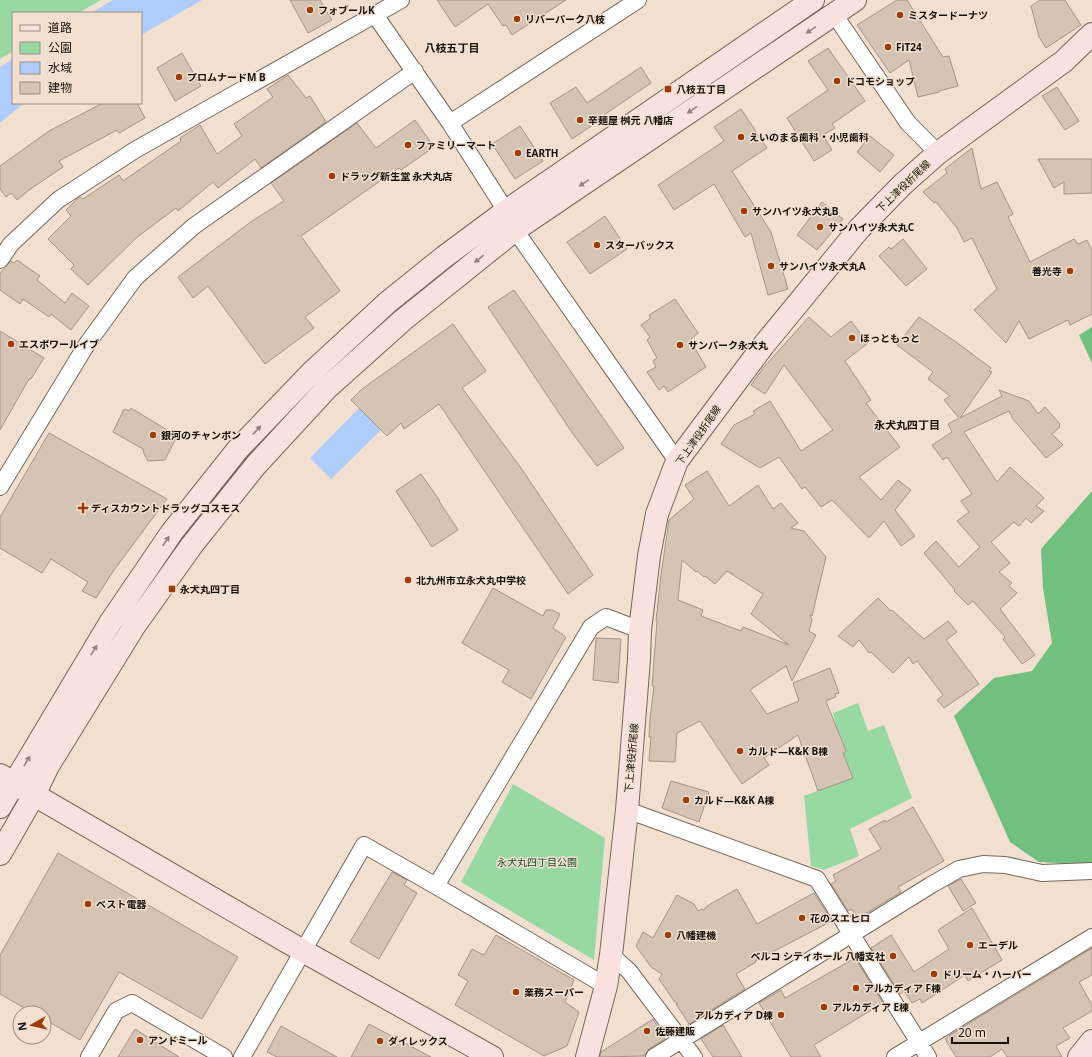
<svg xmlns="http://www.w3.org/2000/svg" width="1092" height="1057" viewBox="0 0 1092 1057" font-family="'Noto Sans','Noto Sans JP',sans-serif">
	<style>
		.green { fill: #98d9a3 }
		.forest { fill: #71c080 }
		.water { fill: #aecdfb }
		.building { fill: #d5c4b4; stroke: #a49586; fill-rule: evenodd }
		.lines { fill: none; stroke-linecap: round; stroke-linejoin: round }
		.street-casing { stroke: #766759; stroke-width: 18 }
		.secondary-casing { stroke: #766759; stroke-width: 24 }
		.street { stroke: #fff; stroke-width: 16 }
		.secondary { stroke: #f9e1df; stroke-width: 22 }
		.oneway { fill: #92837f }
		.poi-dot { fill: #9f3b04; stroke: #f1e0d0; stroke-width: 1.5 }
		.labels { text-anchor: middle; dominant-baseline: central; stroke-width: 3; stroke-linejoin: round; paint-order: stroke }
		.poi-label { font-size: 10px; font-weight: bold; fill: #15100a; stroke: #f1e0d0; text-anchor: start }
		.street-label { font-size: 10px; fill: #15100a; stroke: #f1e0d0 }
		.park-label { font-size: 10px; fill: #144e24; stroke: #f1e0d0 }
		.neighbourhood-label { font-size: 11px; font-weight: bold; fill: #15100a; stroke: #f1e0d0 }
	</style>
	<rect width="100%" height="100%" fill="#f1e0d0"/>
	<path class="green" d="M0 0H101L78 13H13V51L0 59Z
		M858 703 868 731 884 725 912 798 850 829 859 856 824 870 811 866 804 796 852 778 843 753 846 751 836 726 833 713Z
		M513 784 605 838 594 960 461 882Z"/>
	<path class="forest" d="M1092 327V363L1079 335Z
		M1092 491V865L1039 862 1010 842 954 716 994 678 1032 671 1052 643 1043 588 1041 549Z"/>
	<path class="water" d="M113 0H202L141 35V13H91Z
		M13 59V103H24L0 123V67Z
		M359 408 381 430 331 479 310 458Z"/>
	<path class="building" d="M290 0H320L332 20 308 33Z
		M437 0H566L512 35 506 25 503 26 488 4 455 27Z
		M897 0H907L943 57 949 56 958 86 939 91V92L918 97 909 60 890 73 857 25Z
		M1040 0H1065L1081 25 1046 48 1039 37 1031 6Z
		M828 48 865 101 832 124 835 128 823 135 832 150 814 161 787 118 828 90 808 61Z
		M182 53 201 86 175 101 157 68Z
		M641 67 651 83 598 119 599 121 572 139 550 103 576 87 587 103Z
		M288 75 306 98 310 96 326 122 261 168 255 159 218 188 213 182 178 211 176 208 136 238 88 285 71 269 74 265 48 239 71 216 66 210 78 198 80 197 83 199 119 175 123 181 181 141 180 138 200 125 217 154 242 136 234 124 273 97 267 89Z
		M1057 87 1079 121 1065 130 1042 96Z
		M103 103H137L145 118 119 133 117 130 59 161 63 167 29 190 17 200 11 193 6 197 0 189V166L49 131Z
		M741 109 767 148 732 171 771 232 788 289 768 295 751 233 745 237 714 184 674 210 658 185 724 141 714 127Z
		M415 120 434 147 401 170 399 168 301 236 340 291 305 317 314 328 265 364 208 286 193 298 178 277 252 221 284 201 271 183 357 123 376 148Z
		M520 126 543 161 515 179 492 144Z
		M870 136 894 155 880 172 857 152Z
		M972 148 981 189 997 182 1013 214 1008 217 1030 262 1074 239 1078 244 1087 240 1092 250V314L1070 325 1068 320 1029 339 1019 321 1006 343 974 310 997 289 972 238 964 242 957 228 936 202 934 203 923 192 947 173 945 169Z
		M1038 159H1092V193L1064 194V182L1054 188Z
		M822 202 843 219 817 250 797 235Z
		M605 216 627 249 590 274 567 242Z
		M903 239 927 269 906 286 879 256 889 247 891 249Z
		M17 260 40 276 37 280 65 303 72 293 89 306 71 330 51 314 49 317 23 299 20 304 0 290V273L11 261 14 263Z
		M514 290 624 448 597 466 573 434 488 307Z
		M675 299 698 333 690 340 706 367 668 392 664 386 659 390 647 372 656 367 653 361 657 358 647 340 650 337 641 325 651 318 649 315Z
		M809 317 831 337 851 321 868 343 845 361 871 400 866 403 900 447 859 477 881 500 898 480 911 490 895 510 915 536 901 546 884 521 869 538 832 500 821 507 805 487 802 489 779 457 760 468 721 444 734 425 755 414 753 411 770 401 801 451 833 430 784 365 765 394 751 385 764 367Z
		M919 317 956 342 991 368 989 371 992 372 960 418 1002 396 999 390 1029 401 1038 414 1045 407 1060 424 1059 426 1060 427 1052 434 1063 445 1046 458 1013 419 1009 411 964 432 997 482 1010 467 1044 498 1036 506 1044 511 1031 523 1026 518 1019 526 1014 522 991 542 1010 563 999 572 1012 583 1009 586 1017 593 1000 609 1035 655 1022 664 1003 639 1005 637 973 601 968 605 954 591 955 590 924 553 936 541 959 567 980 547 957 521 969 512 961 501 972 494 947 457 943 460 932 445 952 432 948 424 959 418 944 400 950 396 928 379 933 372 897 345Z
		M453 324 486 371 462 388 521 468 593 575 568 594 439 404 404 429 401 423 387 436 351 400 362 389Z
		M0 331 44 358 31 379H29L0 430Z
		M131 408 172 433V434L176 438 165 460 148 461 144 454 143 449 113 432 124 409 129 411Z
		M49 433 167 499 114 570 96 598 82 591 88 582 51 559 42 573 0 548V517Z
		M707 471 729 506 758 485 773 509 781 503 798 523 791 528 804 531 826 557 812 616 810 615 812 620 809 631 816 635 792 681 786 666 750 690 767 714 799 701 793 683 830 668 839 693 835 694 836 697 826 701 846 751 843 753 853 778 818 791 798 735 764 758 769 765 742 784 700 721 677 733 675 762 649 761 651 737H649L650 719 654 686H652L657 621H656L661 575 669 520 694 499 685 485ZM682 560 696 572 697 571 704 577 705 576 715 584 727 571 763 594 751 614 789 645 743 627 741 631 701 616 703 610 678 600Z
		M421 474 440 501H439L458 530 432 547 396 491Z
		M493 588 543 616 546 610H552L560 614 553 628 566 637 531 699 502 682 509 670 462 643Z
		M878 598 891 611 892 610 924 639 948 621 957 632 946 640 979 684 944 708 937 700 943 695 917 661 913 664 909 657 893 673 871 652 869 653 859 640 853 647 838 636Z
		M596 638 621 639 618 683 593 680Z
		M671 781 709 792 699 822 662 808Z
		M913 807 944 861 898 887 901 892 857 919 852 909 848 911 831 884 836 881 833 875 881 849 869 829 885 820 886 822Z
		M58 853 238 957 202 1019 119 972 80 1040 44 1019V1013H33L0 994V955Z
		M392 872 407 880 404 885 417 893 379 959 350 942Z
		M961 879 976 903 963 911 948 886Z
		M737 889 757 924 814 893 832 921 755 961 756 962 736 974 745 989 689 1024 676 1004H678L674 1001 659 979 662 974 651 967 636 946 643 932 653 938 677 895 694 904 698 911 702 909 704 910 707 906Z
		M972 908 1002 960 968 981 965 975 922 1003 920 999 912 1003 904 991 900 994 871 948 891 935 914 972 949 949 938 930Z
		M496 935 574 980 565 1002 579 1012 567 1046 544 1056 455 1005 468 981 458 975 472 949 484 955Z
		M1092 948V975L1079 982 1092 1005V1011L1063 1028 1070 1038 1056 1046 1062 1057H1007L1002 1049 990 1057H956L945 1039 950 1035Z
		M855 958 883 1003 814 1045 821 1057H791L759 1003 781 990 785 998Z
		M653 1019 665 1039 649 1049 645 1056 600 1057 601 1052Z
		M369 1024 431 1057H351Z
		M723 1025 742 1057H713L701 1039Z
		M281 1026 337 1057H277L267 1052Z
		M135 1029 179 1057H118Z"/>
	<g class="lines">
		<g class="street-casing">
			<path id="street" d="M834 14 908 123 938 153
				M375 15 450 123 506 211 515 230 677 461
				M450 123 638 0
				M0 260 11 244 58 200 135 150 401 0
				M0 487 87 344 135 278 194 226 415 71
				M627 810 817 879 928 1057
				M436 886 591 627 606 617 640 630
				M611 955 629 971 694 1057
				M89 1057 116 1011 132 1003 224 1057
				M242 1057 364 845 436 886 606 986
				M654 1057 931 885 959 869 983 864 1005 865 1042 873 1092 871
				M895 1057 1092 937"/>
		</g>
		<g class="secondary-casing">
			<path id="secondary" d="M0 775 303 951 492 1057
				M0 807 110 623 172 532 238 449 312 372 388 302 444 257 506 211 813 0
				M0 854 34 795 48 766 135 625 192 545 256 465 327 388 403 320 515 230 855 0
				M587 1057 606 986 611 955 627 810 639 659 640 630 649 556 657 514 677 461 763 346 859 229 903 184 938 153 1064 61 1092 34
				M1079 1057 1092 1041"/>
		</g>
		<use href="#street" class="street"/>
		<use href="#secondary" class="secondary"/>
	</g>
	<defs><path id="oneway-solid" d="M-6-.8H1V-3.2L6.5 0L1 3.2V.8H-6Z"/></defs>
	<g class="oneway">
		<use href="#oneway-solid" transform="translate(811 30) rotate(146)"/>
		<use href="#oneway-solid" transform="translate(692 110) rotate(146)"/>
		<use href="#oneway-solid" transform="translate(584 183) rotate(146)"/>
		<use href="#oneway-solid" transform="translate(479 259) rotate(141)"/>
		<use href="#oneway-solid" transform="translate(257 430) rotate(-47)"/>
		<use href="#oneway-solid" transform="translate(166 541) rotate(-56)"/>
		<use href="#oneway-solid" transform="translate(94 650) rotate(-59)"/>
		<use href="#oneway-solid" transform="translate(27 761) rotate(-59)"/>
	</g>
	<g class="poi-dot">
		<circle cx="310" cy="10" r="4"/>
		<circle cx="900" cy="15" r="4"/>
		<circle cx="517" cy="19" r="4"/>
		<circle cx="888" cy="47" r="4"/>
		<circle cx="179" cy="77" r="4"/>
		<circle cx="837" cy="81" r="4"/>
		<rect x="664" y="85" width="8" height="8" rx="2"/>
		<circle cx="580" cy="120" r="4"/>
		<circle cx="741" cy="137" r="4"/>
		<circle cx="408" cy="145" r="4"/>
		<circle cx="518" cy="153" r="4"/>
		<circle cx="332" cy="176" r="4"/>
		<circle cx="744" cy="211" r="4"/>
		<circle cx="820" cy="227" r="4"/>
		<circle cx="597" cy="245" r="4"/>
		<circle cx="771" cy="266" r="4"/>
		<circle cx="1070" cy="271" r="4"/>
		<circle cx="852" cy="338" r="4"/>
		<circle cx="11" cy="344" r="4"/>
		<circle cx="680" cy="345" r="4"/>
		<circle cx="153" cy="435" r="4"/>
		<path d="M81 502h4v4h4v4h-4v4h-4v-4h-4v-4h4z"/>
		<circle cx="408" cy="580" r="4"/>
		<rect x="168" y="585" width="8" height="8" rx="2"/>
		<circle cx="740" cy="751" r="4"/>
		<circle cx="686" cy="800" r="4"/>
		<circle cx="88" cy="904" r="4"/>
		<circle cx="802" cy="918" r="4"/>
		<circle cx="668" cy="935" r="4"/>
		<circle cx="970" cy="945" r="4"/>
		<circle cx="893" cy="956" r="4"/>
		<circle cx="934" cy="974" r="4"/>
		<circle cx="856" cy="988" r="4"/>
		<circle cx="516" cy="992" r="4"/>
		<circle cx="824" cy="1007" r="4"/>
		<circle cx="781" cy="1015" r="4"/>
		<circle cx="647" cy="1031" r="4"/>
		<circle cx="140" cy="1040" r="4"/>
		<circle cx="380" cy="1041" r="4"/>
	</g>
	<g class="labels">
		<g class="poi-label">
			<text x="318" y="10">フォブールK</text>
			<text x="908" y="15">ミスタードーナツ</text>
			<text x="525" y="19">リバーパーク八枝</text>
			<text x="896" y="47">FiT24</text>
			<text x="187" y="77">プロムナードM B</text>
			<text x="845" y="81">ドコモショップ</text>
			<text x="676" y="89">八枝五丁目</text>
			<text x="588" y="120">辛麺屋 桝元 八幡店</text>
			<text x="749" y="137">えいのまる歯科・小児歯科</text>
			<text x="416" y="145">ファミリーマート</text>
			<text x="526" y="153">EARTH</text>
			<text x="340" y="176">ドラッグ新生堂 永犬丸店</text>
			<text x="752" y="211">サンハイツ永犬丸B</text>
			<text x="828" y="227">サンハイツ永犬丸C</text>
			<text x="605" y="245">スターバックス</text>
			<text x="779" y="266">サンハイツ永犬丸A</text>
			<text x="1062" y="271" text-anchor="end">善光寺</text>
			<text x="860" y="338">ほっともっと</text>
			<text x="19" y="344">エスポワールイブ</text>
			<text x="688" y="345">サンパーク永犬丸</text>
			<text x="161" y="435">銀河のチャンポン</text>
			<text x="91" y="508">ディスカウントドラッグコスモス</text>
			<text x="416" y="580">北九州市立永犬丸中学校</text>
			<text x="180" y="589">永犬丸四丁目</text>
			<text x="748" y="751">カルド―K&amp;K B棟</text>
			<text x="694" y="800">カルド―K&amp;K A棟</text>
			<text x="96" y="904">ベスト電器</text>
			<text x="810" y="918">花のスエヒロ</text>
			<text x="676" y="935">八幡建機</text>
			<text x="978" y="945">エーデル</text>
			<text x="885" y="956" text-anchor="end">ベルコ シティホール 八幡支社</text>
			<text x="942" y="974">ドリーム・ハーバー</text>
			<text x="864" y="988">アルカディア F棟</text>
			<text x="524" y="992">業務スーパー</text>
			<text x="832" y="1007">アルカディア E棟</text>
			<text x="773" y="1015" text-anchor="end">アルカディア D棟</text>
			<text x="655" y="1031">佐藤建販</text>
			<text x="148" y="1040">アンドミール</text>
			<text x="388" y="1041">ダイレックス</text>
		</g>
		<g class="street-label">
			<text transform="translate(903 186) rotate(-44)">下上津役折尾線</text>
			<text transform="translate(698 435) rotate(-55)">下上津役折尾線</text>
			<text transform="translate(631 758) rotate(-85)">下上津役折尾線</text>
		</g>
		<g class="park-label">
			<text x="537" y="862">永犬丸四丁目公園</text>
		</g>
		<g class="neighbourhood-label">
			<text x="452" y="47">八枝五丁目</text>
			<text x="907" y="424">永犬丸四丁目</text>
		</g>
	</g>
	<rect x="12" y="12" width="130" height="92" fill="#f1e0d0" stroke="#998d81"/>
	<rect x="20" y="25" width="20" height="6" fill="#f9e1df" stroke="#998d81"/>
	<text x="48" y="32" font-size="12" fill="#15100a">道路</text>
	<rect x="20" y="42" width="20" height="12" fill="#98d9a3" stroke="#998d81"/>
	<text x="48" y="52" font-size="12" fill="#15100a">公園</text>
	<rect x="20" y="62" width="20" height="12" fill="#aecdfb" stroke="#998d81"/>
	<text x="48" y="72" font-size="12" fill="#15100a">水域</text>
	<rect x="20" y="82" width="20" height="12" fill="#d5c4b4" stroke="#998d81"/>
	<text x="48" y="92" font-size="12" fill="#15100a">建物</text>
	<g transform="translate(32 1025) rotate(262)"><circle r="19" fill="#f1e0d0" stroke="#998d81"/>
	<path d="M0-3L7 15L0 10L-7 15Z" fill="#9f3b04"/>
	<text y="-6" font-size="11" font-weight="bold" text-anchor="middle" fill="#15100a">N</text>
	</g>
	<path d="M952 1037v6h56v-6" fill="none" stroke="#15100a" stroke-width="2"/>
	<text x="958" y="1037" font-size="12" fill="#15100a" stroke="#f1e0d0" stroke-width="3" paint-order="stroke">20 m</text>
</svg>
